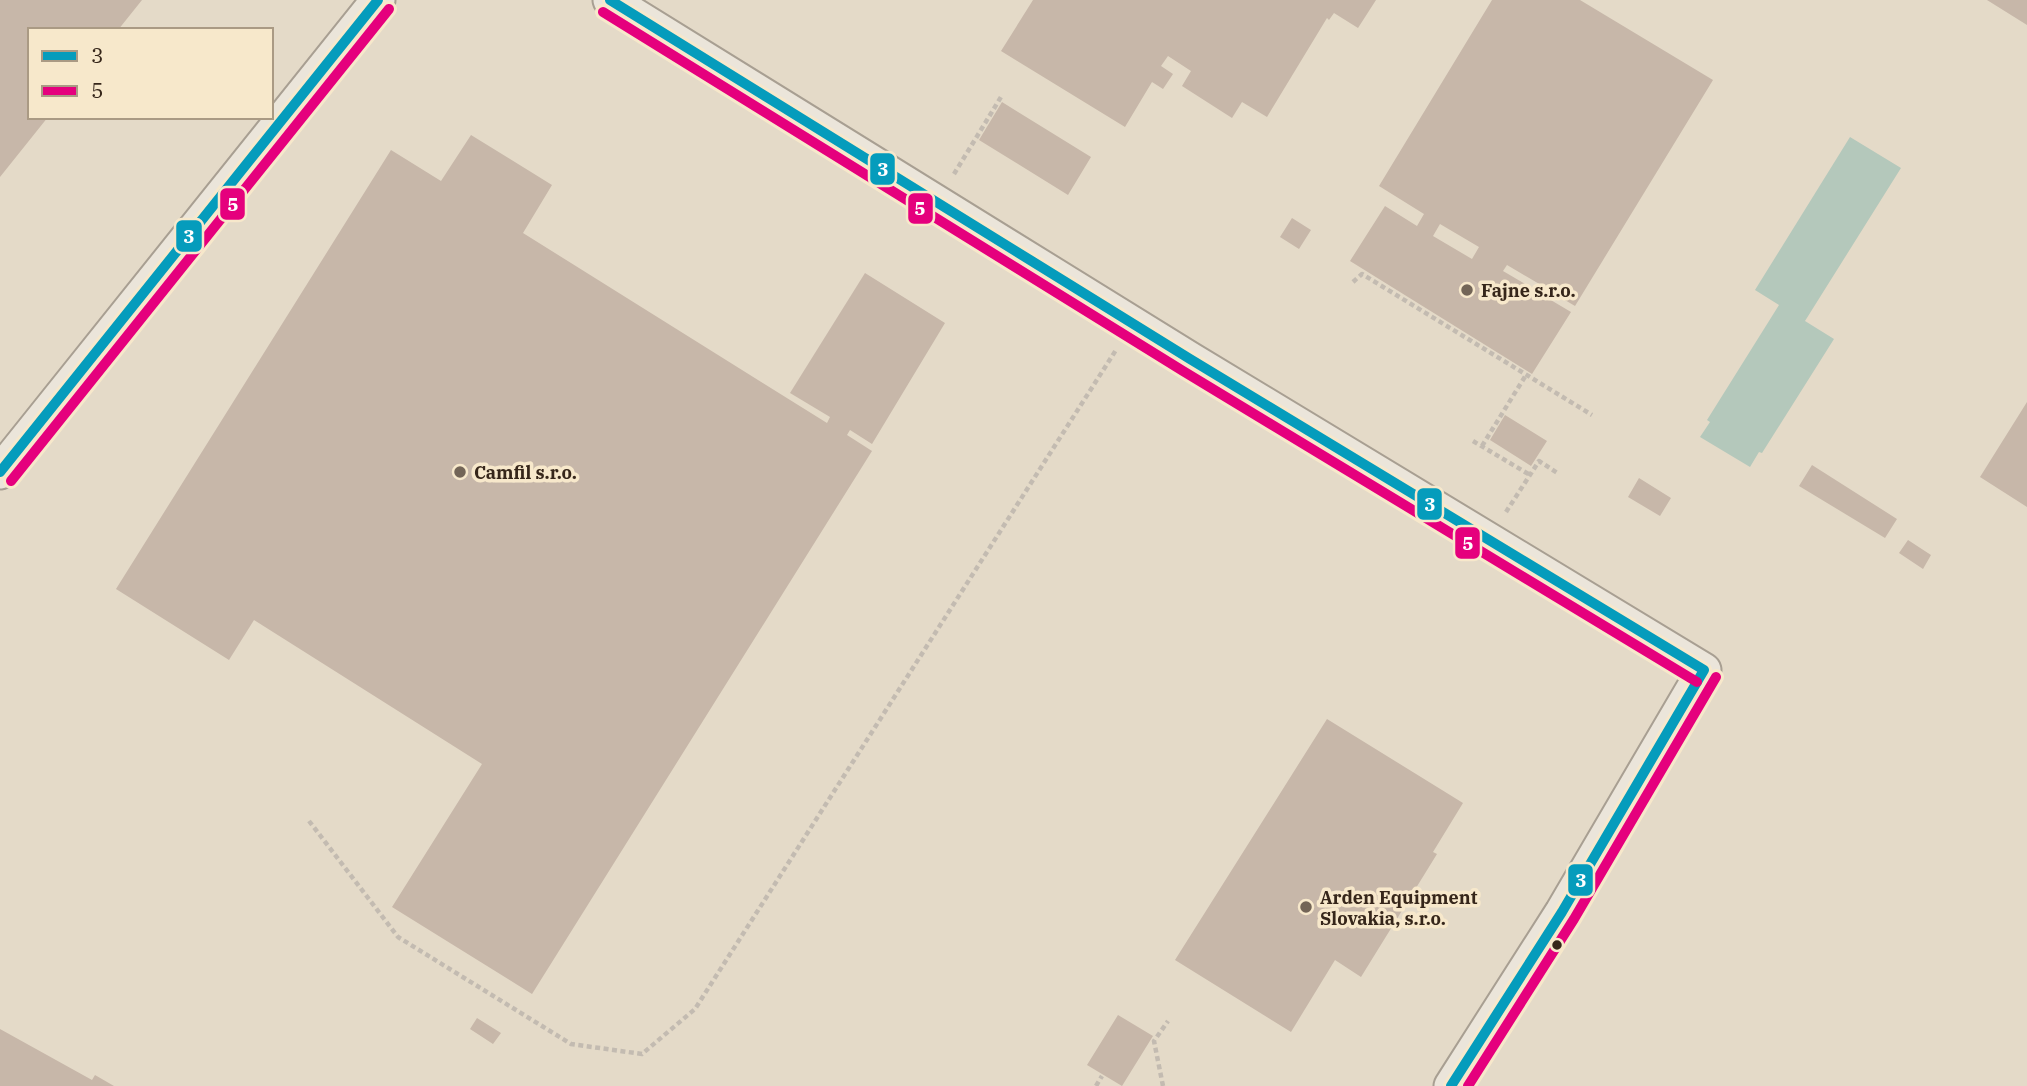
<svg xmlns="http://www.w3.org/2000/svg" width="2027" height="1086" viewBox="0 0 2027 1086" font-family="'IBM Plex Serif',serif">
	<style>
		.water { fill: #b4c8bb }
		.building { fill: #c7b7a9; fill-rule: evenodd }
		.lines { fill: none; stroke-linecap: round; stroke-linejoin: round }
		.street-casing { stroke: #a89f92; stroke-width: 37 }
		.path { stroke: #c3bbb1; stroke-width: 4.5; stroke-dasharray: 5 3.5; stroke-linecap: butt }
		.street { stroke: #ebe5da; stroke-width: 33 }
		.bus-1-casing { stroke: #f7e8cb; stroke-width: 16 }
		.bus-2-casing { stroke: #f7e8cb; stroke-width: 16 }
		.bus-1 { stroke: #059cbc; stroke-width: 10 }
		.bus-2 { stroke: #e5007d; stroke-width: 10 }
		.poi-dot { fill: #736557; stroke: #f7e8cb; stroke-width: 2.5 }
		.bus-dot { fill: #36261a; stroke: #f7e8cb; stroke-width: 2.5 }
		.labels { text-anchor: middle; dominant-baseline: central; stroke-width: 7; stroke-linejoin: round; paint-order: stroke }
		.poi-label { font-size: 18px; font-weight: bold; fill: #36261a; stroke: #f7e8cb; text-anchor: start }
		.line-badge { stroke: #f7e8cb; stroke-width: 2.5 }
		.badge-label { font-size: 19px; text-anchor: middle; font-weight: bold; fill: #fff }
	</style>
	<rect width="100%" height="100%" fill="#e4dac8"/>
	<path class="water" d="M1850 137 1901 168 1805 321 1834 339 1762 453 1759 452 1750 467 1700 437 1710 422 1707 420 1779 305 1755 290Z"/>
	<path class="building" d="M0 0H142L118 30H30V117H48L0 177Z
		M1033 0H1376L1358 28 1334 13 1329 20 1327 18 1267 117 1242 102 1232 118 1182 86 1191 71 1168 56 1161 66 1173 74 1163 89 1152 82 1125 127 1001 51Z
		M1492 0H1580L1713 80 1575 306 1548 290 1544 296 1571 312 1532 374 1350 261 1385 206 1417 226 1424 214 1379 186ZM1440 224 1479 247 1472 259 1433 236ZM1507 265 1541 285 1537 291 1503 271Z
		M1987 0H2027V25Z
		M1002 102 1091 157 1068 195 979 140Z
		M471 135 552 185 523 233 827 423 830 417 790 393 865 273 945 323 872 444 850 430 847 435 872 451 532 994 392 907 482 764 254 620 229 660 116 589 391 150 441 181Z
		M1292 218 1311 230 1299 249 1280 237Z
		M2027 402V507L1980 477Z
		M1505 415 1547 441 1531 466 1490 440Z
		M1812 465 1897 519 1885 538 1799 486Z
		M1639 478 1671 498 1660 516 1628 497Z
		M1908 540 1931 555 1923 569 1899 553Z
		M1327 719 1463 803 1433 852 1437 854 1361 977 1335 960 1291 1032 1175 960Z
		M1118 1015 1153 1036 1122 1086 1087 1065Z
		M477 1018 501 1033 493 1044 470 1029Z
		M0 1029 92 1080 95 1075 114 1086H0Z"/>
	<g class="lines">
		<g class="street-casing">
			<path id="street" d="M610 0 1190 359 1704 670 1562 912 1451 1086
				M0 472 378 0"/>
		</g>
		<path class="path" d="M954 174 1001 97
			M1353 282 1362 274 1592 415
			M1473 441 1530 475
			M1482 446 1526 375
			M1506 512 1539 461 1559 474
			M309 821 398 937 571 1044 642 1054 695 1009 1116 350
			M1096 1086 1102 1076
			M1163 1086 1154 1041 1168 1021"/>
		<use href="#street" class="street"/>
		<g class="bus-1-casing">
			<path id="bus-1" d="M610 0 1190 359 1704 670
				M0 472 378 0
				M1451 1086 1562 912 1704 670"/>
		</g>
		<g class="bus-2-casing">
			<path id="bus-2" d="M603 12 1183 371 1697 682
				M11 481 389 9
				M1468 1086 1574 919 1716 677"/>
		</g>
		<use href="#bus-1" class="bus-1"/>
		<use href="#bus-2" class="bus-2"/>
	</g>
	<g class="poi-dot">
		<circle cx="1467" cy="290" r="7"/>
		<circle cx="460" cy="472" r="7"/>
		<circle cx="1306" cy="907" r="7"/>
	</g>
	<circle class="bus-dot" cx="1557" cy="945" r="6"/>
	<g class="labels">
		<g class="poi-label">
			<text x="1481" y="290">Fajne s.r.o.</text>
			<text x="474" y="472">Camfil s.r.o.</text>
			<text x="1320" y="897">Arden Equipment<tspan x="1320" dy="21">Slovakia, s.r.o.</tspan></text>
		</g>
	</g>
	<g class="line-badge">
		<rect x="869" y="152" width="27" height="34" rx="7" fill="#059cbc"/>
		<rect x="219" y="187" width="27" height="34" rx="7" fill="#e5007d"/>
		<rect x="907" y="192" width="27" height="33" rx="7" fill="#e5007d"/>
		<rect x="175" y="219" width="28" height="34" rx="7" fill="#059cbc"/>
		<rect x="1416" y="487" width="27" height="34" rx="7" fill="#059cbc"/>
		<rect x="1454" y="526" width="27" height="34" rx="7" fill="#e5007d"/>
		<rect x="1567" y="863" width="27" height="34" rx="7" fill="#059cbc"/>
	</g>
	<g class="badge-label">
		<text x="883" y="176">3</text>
		<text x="233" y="211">5</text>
		<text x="920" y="215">5</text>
		<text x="189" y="243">3</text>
		<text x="1430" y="511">3</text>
		<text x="1468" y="550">5</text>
		<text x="1581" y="887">3</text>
	</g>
	<rect x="28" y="28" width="245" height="91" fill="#f7e8cb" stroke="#aa9a84" stroke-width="2"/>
	<rect x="42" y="51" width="35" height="10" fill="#059cbc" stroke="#aa9a84" stroke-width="2"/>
	<text x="91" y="63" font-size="21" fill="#36261a">3</text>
	<rect x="42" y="86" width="35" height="10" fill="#e5007d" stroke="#aa9a84" stroke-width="2"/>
	<text x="91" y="98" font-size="21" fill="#36261a">5</text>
</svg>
